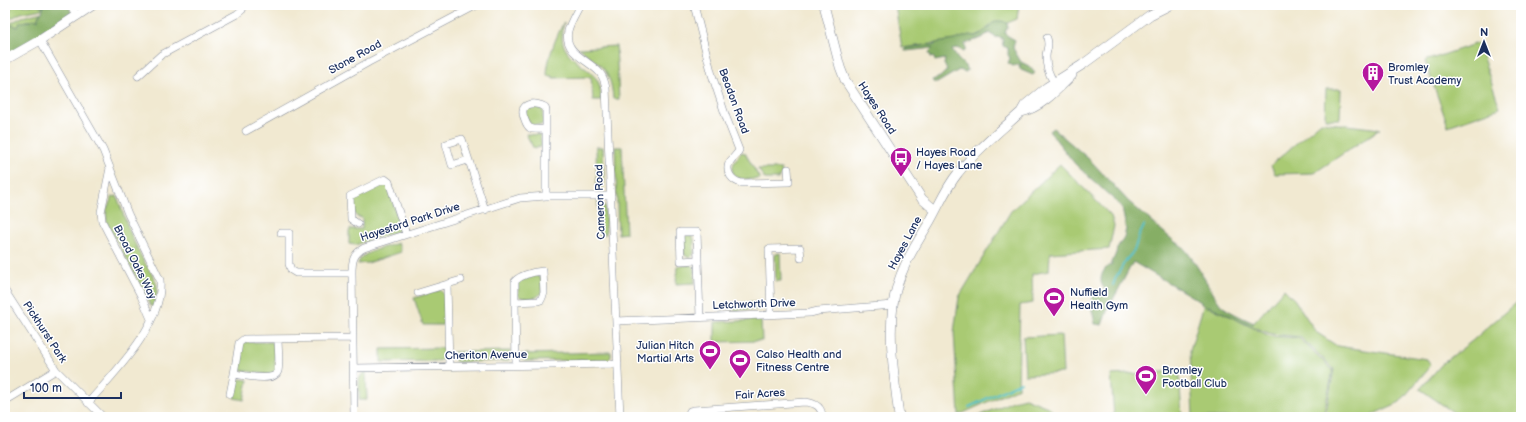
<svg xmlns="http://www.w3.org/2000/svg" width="1526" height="422" viewBox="0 0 1526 422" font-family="'Balsamiq Sans',sans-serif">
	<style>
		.green { fill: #a9ca73; stroke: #627c68 }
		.forest { fill: #86ae65; stroke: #506e62 }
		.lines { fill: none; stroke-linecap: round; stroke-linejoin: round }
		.stream { stroke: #4fbec5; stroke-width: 2 }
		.street-casing { stroke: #868c98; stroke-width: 8 }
		.secondary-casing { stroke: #868c98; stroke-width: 10 }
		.street { stroke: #fff; stroke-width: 7 }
		.secondary { stroke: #fff; stroke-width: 9 }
		.labels { text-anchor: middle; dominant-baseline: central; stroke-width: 3; stroke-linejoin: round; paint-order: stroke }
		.street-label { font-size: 11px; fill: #1b2f5e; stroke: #fff }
		.poi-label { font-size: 11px; fill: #1b2f5e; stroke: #fff; text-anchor: start }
	</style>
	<rect width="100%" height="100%" fill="#fff"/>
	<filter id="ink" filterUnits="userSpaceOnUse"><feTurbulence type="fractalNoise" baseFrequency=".025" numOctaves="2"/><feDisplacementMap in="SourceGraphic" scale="8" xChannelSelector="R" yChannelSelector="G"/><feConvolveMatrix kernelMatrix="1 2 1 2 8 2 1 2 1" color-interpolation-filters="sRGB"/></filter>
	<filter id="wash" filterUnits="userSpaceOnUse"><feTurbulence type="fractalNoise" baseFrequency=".012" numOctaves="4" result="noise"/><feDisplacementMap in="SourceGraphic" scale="16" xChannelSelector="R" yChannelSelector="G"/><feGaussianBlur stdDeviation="0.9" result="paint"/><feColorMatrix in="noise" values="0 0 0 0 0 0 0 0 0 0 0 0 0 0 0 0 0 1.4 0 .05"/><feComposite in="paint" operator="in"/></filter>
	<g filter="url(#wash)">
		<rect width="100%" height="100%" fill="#f1e9d1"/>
		<path class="green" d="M14 5 44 6 42 9 21 13 5 22C6 18 11 7 14 5Z
			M895 5H1019L1017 19 969 39 902 48Z
			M42 12 40 13 38 20 26 21 18 27 13 25 5 26 22 17Z
			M564 22C557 49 570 56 590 72 594 76 598 79 599 84 601 89 601 95 601 100H593L591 77 553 78V76H547C547 58 556 37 564 22Z
			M1478 43 1500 108 1448 126 1425 61Z
			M616 46 619 99H613C611 69 601 66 579 48Z
			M1326 89H1341L1340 119H1325Z
			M529 107 539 108 543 110V124L541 125H531L525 115 527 109Z
			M1321 122 1380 129 1314 173 1275 174 1271 165Z
			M526 134 540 135 542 146 534 149Z
			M596 147H603L604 184 601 190H597Z
			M615 147H622L626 233 618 234Z
			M741 152 745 153 760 179C751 179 727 182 733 166 734 161 739 157 741 152Z
			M1060 164 1111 216 1114 226 1109 249 1050 253 1049 271 1032 274 1033 303 1020 305 1018 388 959 415 954 332 959 297 1011 211Z
			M758 169H781L782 174 778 179H765Z
			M383 184 386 185 389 188 400 227 398 231 363 242 356 245 349 244V232L350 229H362V218L357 217 354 212V197L357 195Z
			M117 196C124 217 131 237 141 256 146 266 154 275 157 286 158 293 155 301 153 307L150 305 146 295 107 223 106 211 112 197Z
			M598 202 605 206 606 234 599 235Z
			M687 235H691L694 239V254L690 257 684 255V237Z
			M398 243 401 252 368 263 358 264C361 251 387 247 398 243Z
			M780 253 781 281H776L775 256 776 254Z
			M691 265 694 268 695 283 676 284 677 266Z
			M534 275 540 277C543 288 544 298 530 298 526 298 523 298 520 297L518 295V283L520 280Z
			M1284 289 1294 299 1316 332 1337 346 1427 359 1431 365 1400 402 1374 414 1370 417H1325L1334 369 1300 337 1271 334 1251 326Z
			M440 290 445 295 443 325H423L414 298Z
			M1521 298V417H1460L1420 389 1442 364 1472 341Z
			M767 302V306L762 309 734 310V303Z
			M1204 304 1270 336 1299 338 1333 370 1323 417H1193L1190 350Z
			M761 320 762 341 715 342V322Z
			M1061 335 1063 373 1025 375 1023 337Z
			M244 342H272L275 346V372L270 375 240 370 238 368 241 346Z
			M443 348 444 357 439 361 381 362V349Z
			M511 351 510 359 507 361 458 362 455 361 453 352Z
			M611 352V357L608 360 525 361 521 359 520 354Z
			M1179 371 1182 417H1114L1111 375Z
			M366 372 367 400H359V379L363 373Z
			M240 379 248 380 244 400 234 398 237 382Z
			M1025 398 1048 407 1059 417H976L1013 401Z"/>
		<path class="forest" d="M38 5H67L74 15 5 57V26L13 25 18 27 20 22 31 21 33 19 38 20V16L42 12 44 6 40 7Z
			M995 21C1001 21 1006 20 1008 26L1005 33 1008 36 1015 40 1013 48 1021 62 1029 66 1035 73 1033 75 1021 70 1019 68 1021 64 1013 66 1008 63 1010 58 1008 55V48L1003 46 1002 38 995 37 989 33 981 38 965 44 966 49 963 51 957 48 952 50 957 58 968 69 966 72 959 70 937 83H934L932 80 940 77 947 70 944 64 945 59 935 61 934 58 931 57 929 52 933 48 906 51 904 50 906 48 921 46 925 45H935V43L954 40 969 35 976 36 982 33Z
			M1053 128 1090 160 1128 201 1175 242C1188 244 1211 293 1221 305 1227 311 1245 319 1254 323L1251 326 1209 306 1208 308 1201 304V302L1133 262 1108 309 1102 325 1095 324 1092 310V297L1097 293 1104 295 1105 289C1097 282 1102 268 1111 265L1116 253 1117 248 1124 237 1126 229 1122 207 1075 164 1049 131Z"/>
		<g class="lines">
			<path class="stream" d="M341 7 345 5
				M1113 285 1116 277 1126 260 1134 251 1138 238 1144 226
				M969 407 1021 382"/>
		</g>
	</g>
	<g filter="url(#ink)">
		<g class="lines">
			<g class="street-casing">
				<path id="street" d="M70 5 78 16
					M580 5C576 13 570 22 568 31 563 53 589 60 600 73 604 78 605 83 606 88L620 417
					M694 5 712 75 726 117 739 150C737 155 732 158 729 163 725 173 733 181 741 183L789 182 788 169
					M1047 38C1050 47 1046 49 1046 57 1046 65 1049 75 1054 82
					M40 40 103 150 128 214 160 280C164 324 115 372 88 403
					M138 76 161 55 237 14 242 10 244 5
					M246 131 369 62 477 5
					M468 160 452 165 446 144 462 139 485 210
					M110 168 101 212 102 221 141 296 151 319
					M546 196V111L545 107C533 101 517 103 525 120 526 123 527 126 530 128 534 130 542 129 546 129
					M358 224 351 219 350 196 385 179 389 182 406 234
					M281 233H289V264L291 270 296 273H352
					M698 260 697 232H680L681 261 698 260 700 317
					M447 285 449 366
					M5 291 56 370 103 417
					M418 293 461 280
					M515 302V281C522 274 534 272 543 271L544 293 541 300 538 301 515 302 516 365
					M771 314 769 249 800 248 801 258
					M616 321 810 313 818 311 893 305
					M278 339C278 349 280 362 278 371 275 383 243 375 234 374L239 343 244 339 353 338
					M354 368 618 364
					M230 394 234 374
					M5 401 56 370
					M354 417 352 273C352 261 353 254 364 248L520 198 546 196H611
					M687 417 690 411 694 410 805 402C815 403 822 406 822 417"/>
			</g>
			<g class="secondary-casing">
				<path id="secondary" d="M824 5 840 67 845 80 922 199 935 210
					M5 60 40 40 93 5
					M1021 112C1041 108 1058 89 1072 75
					M899 417C895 381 888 342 893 305 897 274 913 249 929 223 939 206 945 189 958 173 975 151 1000 131 1021 112L1025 105 1047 87 1082 65 1150 15 1170 5"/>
			</g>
			<use href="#street" class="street"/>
			<use href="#secondary" class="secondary"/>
		</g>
	</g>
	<defs>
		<g id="building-pin" transform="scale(1.15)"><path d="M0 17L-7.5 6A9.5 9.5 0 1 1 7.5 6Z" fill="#b5179e" stroke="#fff"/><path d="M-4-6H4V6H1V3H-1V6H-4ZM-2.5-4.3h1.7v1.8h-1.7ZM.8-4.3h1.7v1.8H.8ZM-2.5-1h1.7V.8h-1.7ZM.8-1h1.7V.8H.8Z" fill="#fff"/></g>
		<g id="bus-pin" transform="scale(1.15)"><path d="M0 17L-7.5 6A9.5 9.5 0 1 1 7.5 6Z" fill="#b5179e" stroke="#fff"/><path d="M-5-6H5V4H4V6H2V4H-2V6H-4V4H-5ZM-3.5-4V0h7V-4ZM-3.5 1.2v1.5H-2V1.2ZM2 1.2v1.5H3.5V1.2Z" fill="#fff"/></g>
		<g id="stadium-pin" transform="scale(1.15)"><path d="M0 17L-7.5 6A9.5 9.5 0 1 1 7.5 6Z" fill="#b5179e" stroke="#fff"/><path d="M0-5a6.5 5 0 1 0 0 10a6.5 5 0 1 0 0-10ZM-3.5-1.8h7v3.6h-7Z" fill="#fff"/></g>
	</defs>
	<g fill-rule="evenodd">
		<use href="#building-pin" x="1373" y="73"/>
		<use href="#bus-pin" x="901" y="158"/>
		<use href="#stadium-pin" x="1054" y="298"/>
		<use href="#stadium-pin" x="710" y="351"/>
		<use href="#stadium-pin" x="740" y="360"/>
		<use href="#stadium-pin" x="1146" y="376"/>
	</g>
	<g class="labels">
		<g class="street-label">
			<text transform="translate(355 57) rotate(-29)">Stone Road</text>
			<text transform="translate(734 101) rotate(70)">Beadon Road</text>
			<text transform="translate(877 108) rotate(57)">Hayes Road</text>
			<text transform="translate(600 202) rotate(-92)">Cameron Road</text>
			<text transform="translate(410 222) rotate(-18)">Hayesford Park Drive</text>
			<text transform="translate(905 243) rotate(-62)">Hayes Lane</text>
			<text transform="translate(135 262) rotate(63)">Broad Oaks Way</text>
			<text transform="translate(754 304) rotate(-2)">Letchworth Drive</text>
			<text transform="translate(45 332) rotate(57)">Pickhurst Park</text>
			<text transform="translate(486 355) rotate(-1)">Cheriton Avenue</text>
			<text transform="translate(760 394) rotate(-4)">Fair Acres</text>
		</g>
		<g class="poi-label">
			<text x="1388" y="67">Bromley<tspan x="1388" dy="13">Trust Academy</tspan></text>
			<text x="916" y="152">Hayes Road<tspan x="916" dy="13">/ Hayes Lane</tspan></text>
			<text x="1070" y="292">Nuffield<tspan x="1070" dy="13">Health Gym</tspan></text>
			<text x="694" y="345" text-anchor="end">Julian Hitch<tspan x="694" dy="13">Martial Arts</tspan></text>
			<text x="756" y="354">Calso Health and<tspan x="756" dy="13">Fitness Centre</tspan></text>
			<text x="1162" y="370">Bromley<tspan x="1162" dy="13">Football Club</tspan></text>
		</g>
	</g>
	<rect width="1526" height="422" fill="none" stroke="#fff" stroke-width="20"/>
	<g transform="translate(1484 42)" stroke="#ffffff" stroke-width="3" paint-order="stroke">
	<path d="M0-3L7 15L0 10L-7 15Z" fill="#1b2f5e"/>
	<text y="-6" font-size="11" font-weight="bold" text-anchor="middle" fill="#1b2f5e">N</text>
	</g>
	<path d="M24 392v6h97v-6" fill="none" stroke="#1b2f5e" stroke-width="2"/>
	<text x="30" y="392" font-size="12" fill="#1b2f5e" stroke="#ffffff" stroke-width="3" paint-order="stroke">100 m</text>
</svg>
